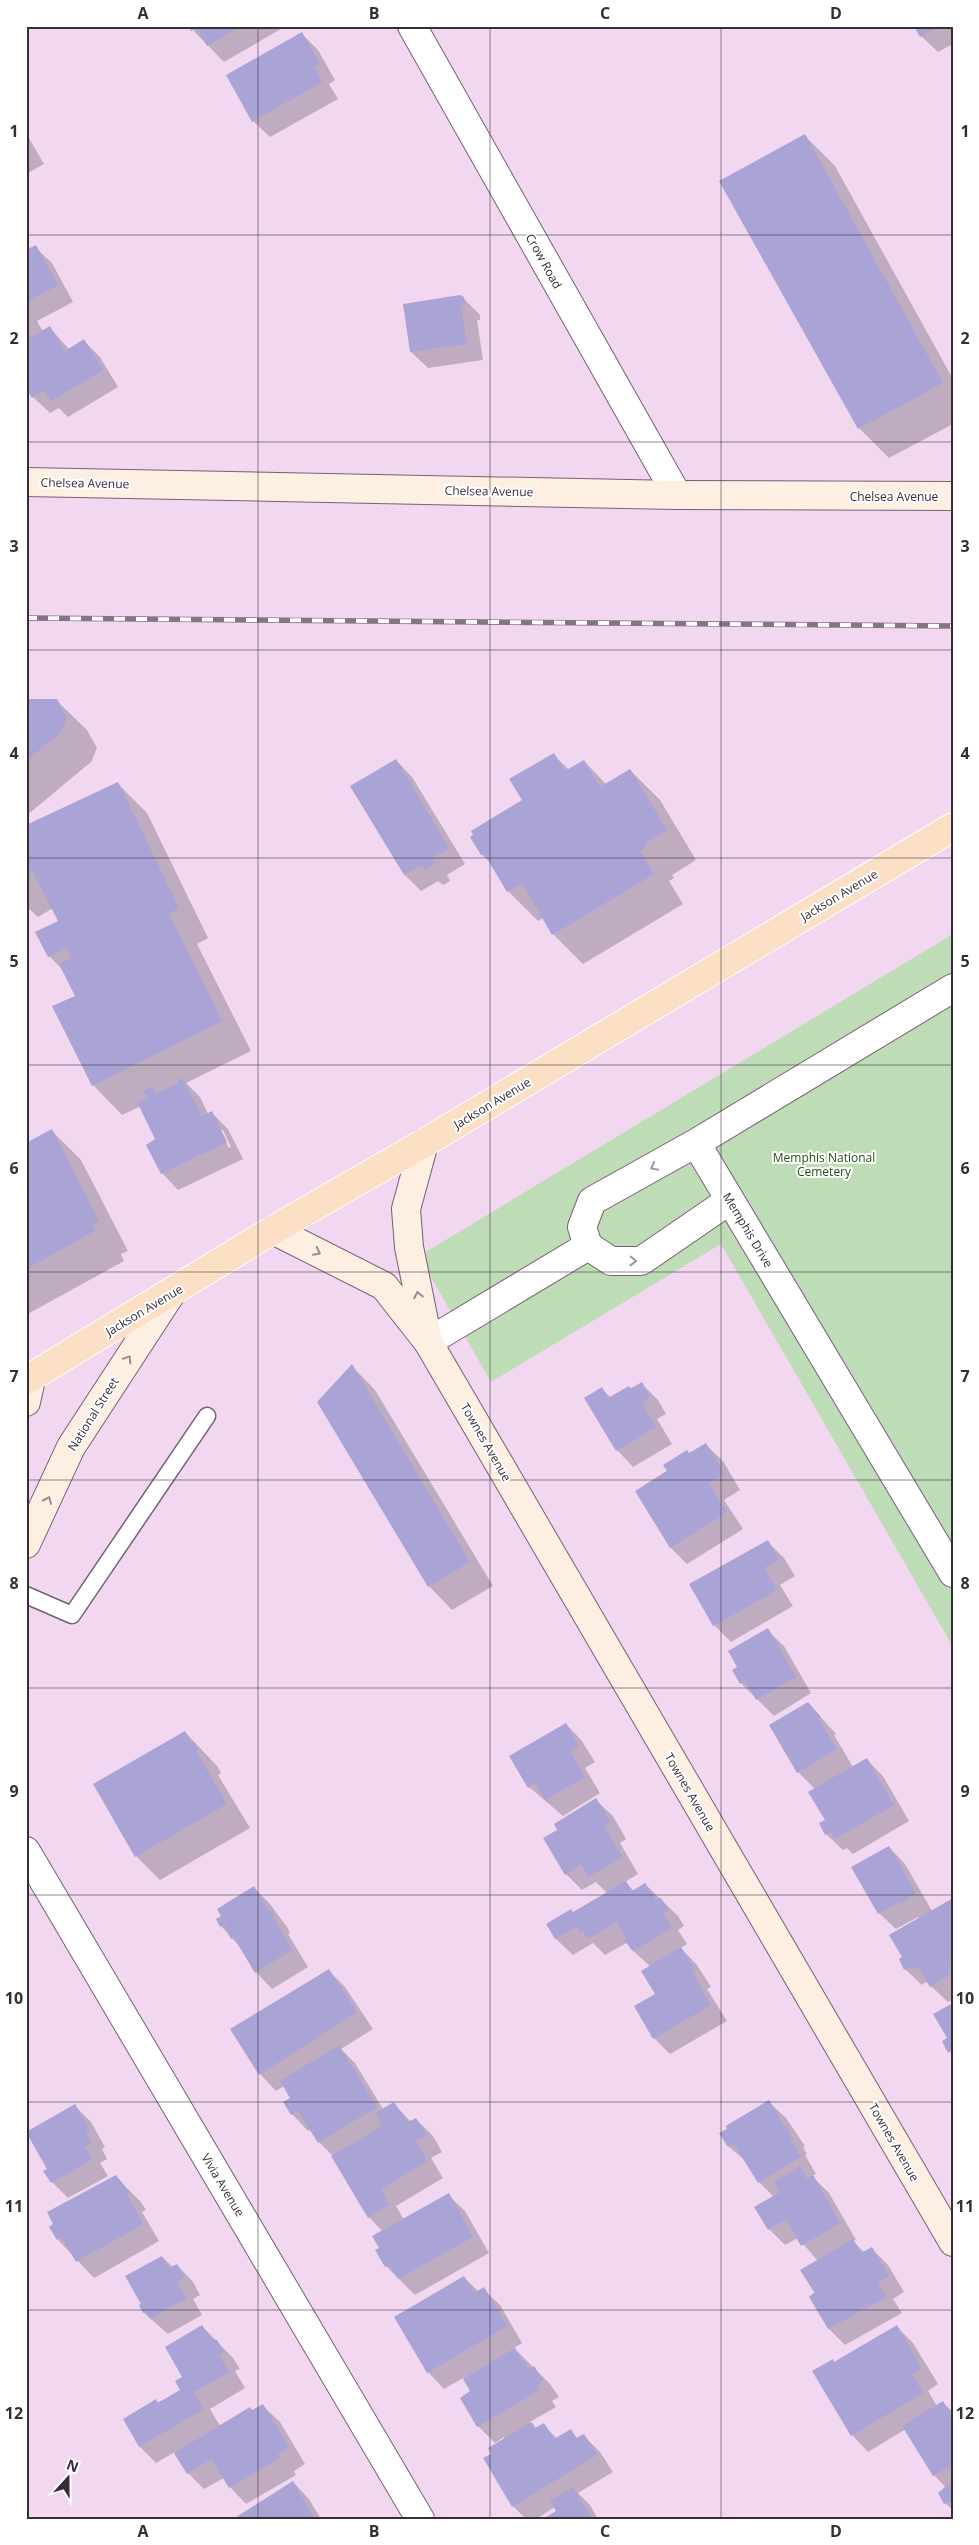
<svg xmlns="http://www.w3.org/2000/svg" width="979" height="2545" viewBox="0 0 979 2545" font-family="'Open Sans',sans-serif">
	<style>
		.green { fill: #bedcb5 }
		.shadow { fill: #0003; fill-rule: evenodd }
		.building { fill: #a9a3d6 }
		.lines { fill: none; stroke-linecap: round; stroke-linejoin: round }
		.lane-casing { stroke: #756075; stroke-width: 19 }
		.street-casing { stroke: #756075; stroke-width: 30 }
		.secondary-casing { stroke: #756075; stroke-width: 30 }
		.primary-casing { stroke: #fff; stroke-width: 30 }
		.lane { stroke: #fff; stroke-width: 16 }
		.street { stroke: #fff; stroke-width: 28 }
		.secondary { stroke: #fdefe2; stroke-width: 28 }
		.primary { stroke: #fbe0c5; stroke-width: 28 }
		.rail-casing { stroke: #847484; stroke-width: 5.5 }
		.rail { stroke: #fff; stroke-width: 4; stroke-dasharray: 11; stroke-linecap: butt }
		.oneway { stroke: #9a969a }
		.oneway2 { stroke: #9a8e8c }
		.grid { fill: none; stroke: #362d36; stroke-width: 1; stroke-opacity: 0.55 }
		.labels { text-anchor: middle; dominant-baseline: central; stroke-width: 4; stroke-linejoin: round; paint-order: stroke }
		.street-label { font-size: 12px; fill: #362d36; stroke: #fff }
		.park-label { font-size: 12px; fill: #224f12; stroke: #fff }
		.neatline { fill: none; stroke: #362d36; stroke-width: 2 }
		.grid-label { font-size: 16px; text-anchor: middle; font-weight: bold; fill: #362d36 }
	</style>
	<rect width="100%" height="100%" fill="#f1d8f0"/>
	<path class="green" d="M953 934V1647L721 1244 491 1382 419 1256Z"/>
	<path class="shadow" d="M189 26H286L224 62Z
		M916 26H953V44L938 52 921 36Z
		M301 33 318 50 335 80 329 84 338 99 270 137 253 121Z
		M26 133 44 164 26 174Z
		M805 136 835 166 953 379V424L889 458 859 428Z
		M35 247 52 263 73 302 37 321 43 332 50 328 69 349 84 341 100 357 118 387 68 417 59 408 50 413 33 397 26 356V252Z
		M463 298 480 315V320H477L483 360 428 368 411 352Z
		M56 700 87 730 97 748 91 762 26 816V701Z
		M553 754 569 770 584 761 607 785 630 770 660 800 696 860 672 875 674 878 669 881 683 904 583 964 553 934 543 918 538 921 508 891 492 864 482 855 523 801Z
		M396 760 412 777 465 864 447 875 450 881 443 885 438 881 421 891 405 875 351 787Z
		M117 783 147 813 208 938 197 944 251 1051 186 1083 200 1097 208 1114 212 1113 228 1129 243 1159 178 1190 162 1173 157 1140 141 1106 122 1115 93 1085 76 996 64 971 49 956 59 921 53 908 38 917 26 906V826ZM220 1130H223L231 1147 229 1148Z
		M51 1130 81 1160 128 1251 121 1254 124 1261 26 1315V1144Z
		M352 1366 375 1390 493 1586 452 1610 429 1586Z
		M641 1383 658 1400 666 1414 657 1419 672 1444 633 1467 617 1450 602 1389 611 1398Z
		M706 1445 723 1461 740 1490 724 1500 743 1529 687 1564 671 1548 636 1491Z
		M767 1541 784 1558 795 1576 780 1585 793 1606 731 1642 714 1625 691 1585Z
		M767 1630 784 1646 811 1693 774 1716 741 1683 739 1667Z
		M808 1703 836 1734 834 1735 853 1767 867 1760 883 1776 909 1821 853 1854 847 1848 843 1850 826 1834V1820L815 1789 798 1772Z
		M566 1724 582 1741 595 1762 585 1768 600 1793 563 1816 529 1787Z
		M185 1732 218 1767 221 1773 218 1775 250 1828 160 1880 136 1856 94 1785Z
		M596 1800 613 1816 626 1839 620 1843 638 1874 625 1882 634 1891 645 1884 678 1916 684 1926 678 1930 687 1944 681 1948 697 1965 711 1987 707 1989 727 2021 670 2054 654 2038 657 1994 651 1967 630 1948 628 1942 605 1955 593 1943 573 1955 556 1939 548 1924 573 1913 607 1893 596 1882 582 1890 566 1874 559 1830Z
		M889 1847 905 1864 932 1911 953 1900V2000L948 2002 931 1986 926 1982 922 1985 905 1969 904 1958 920 1918 918 1917 896 1929 879 1913Z
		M254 1888 270 1904 287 1927 290 1933 288 1934 308 1967 272 1989 256 1972 241 1948 221 1926Z
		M329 1971 345 1987 373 2029 341 2049 355 2063 383 2109 393 2103 411 2122 416 2119 433 2136 442 2152 431 2158 443 2178 396 2206 404 2220 448 2195 465 2211 489 2253 415 2295 386 2266 377 2251 381 2249 383 2232 369 2217 333 2156 319 2142 311 2129 308 2131 292 2114V2098L284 2086 276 2091 260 2074Z
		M769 2102 786 2118 805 2146 803 2147 807 2154 805 2155 816 2174 812 2176 829 2193 856 2240 853 2241 865 2253 872 2249 888 2265 904 2292 893 2299 902 2313 845 2345 829 2329 811 2298 818 2293V2261L798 2238 785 2245 769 2229 774 2197 759 2182 747 2162 729 2147Z
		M75 2106 91 2122 105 2147 102 2149 107 2159 100 2163 108 2176 68 2198 52 2182 49 2170Z
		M116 2177 141 2202 146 2210 142 2212 159 2241 94 2278 58 2240Z
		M162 2257 173 2267 177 2265 193 2282 200 2295 193 2299 202 2315 168 2334 144 2313 141 2305Z
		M464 2277 478 2291 483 2289 500 2305 522 2343 514 2348 550 2384 559 2397 552 2401 556 2407 530 2422 537 2429 544 2425 557 2439 570 2430 578 2439 584 2436 600 2452 613 2472 578 2493 590 2505 598 2519H545L558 2512 555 2507 536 2519H526L513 2506 493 2454 505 2439 504 2437 495 2443 478 2426 472 2391 463 2378 444 2389 428 2372Z
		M202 2326 233 2358 240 2369 235 2371 245 2388 210 2409 220 2426 263 2406 280 2422 305 2464 294 2471 296 2475 246 2504 230 2487 224 2478 204 2489 188 2473 175 2452 156 2463 140 2447 124 2420 182 2390 184 2377Z
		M897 2327 913 2343 938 2384 928 2391 937 2406 943 2403 953 2412V2510L945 2503 947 2489 934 2475 906 2429 868 2452 852 2435 835 2363Z
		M293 2482 309 2499 321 2519H235Z"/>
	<path class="building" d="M188 26H241L207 46 196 28 191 31Z
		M914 26H939L920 37Z
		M302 32 320 64 314 67 322 82 252 122 226 75Z
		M805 134 943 383 858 429 719 181Z
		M36 245 58 285 26 302V250Z
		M460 295 464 297 465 304H461L467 344 410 352 403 304Z
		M50 326 65 351 84 339 103 370 51 401 44 390 32 398 26 388V340Z
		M26 699H57L67 718 61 732 26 761Z
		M554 753 565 771 584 760 600 787 630 769 667 830 644 844 645 848 640 851 654 874 552 935 522 883 507 892 485 855H481L470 837 473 835 471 831 522 800 509 779Z
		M396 759 449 848 432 858 435 864 426 870 422 865 404 875 350 786Z
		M118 782 179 908 169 914 222 1021 92 1086 52 1006 75 996 59 964 72 958 67 948 48 957 35 932 58 921 33 872 26 875V825Z
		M182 1078 202 1116 212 1111 227 1142 161 1174 146 1145 155 1139 137 1102 147 1098 144 1091 153 1086 156 1094 178 1083V1080Z
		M52 1129 99 1221 92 1224 95 1231 26 1269V1143Z
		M352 1364 470 1562 428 1587 317 1402Z
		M642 1382 650 1397 642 1402 656 1427 616 1451 584 1398 602 1387 608 1398 629 1386 631 1389Z
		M706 1443 725 1474 709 1483 727 1512 670 1548 635 1491 667 1471 663 1465 687 1450 689 1453Z
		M768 1540 779 1560 764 1568 777 1590 713 1626 689 1584Z
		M768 1628 796 1677 756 1700 745 1680 740 1684 732 1670 737 1667 728 1651Z
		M808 1702 821 1717 818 1718 837 1749 797 1773 769 1725Z
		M566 1723 579 1746 570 1751 585 1777 545 1800 535 1783 528 1788 509 1756Z
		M185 1731 192 1743 194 1742 198 1749 196 1751 227 1804 135 1857 93 1784Z
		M867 1758 894 1805 835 1839 831 1832 825 1835 819 1823 825 1820 808 1792Z
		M596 1798 611 1822 604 1826 623 1857 589 1877 581 1864 565 1875 543 1838 557 1830 554 1824Z
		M889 1846 916 1893 909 1897 910 1899 902 1903 901 1901 878 1914 851 1867Z
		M626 1881 632 1891 645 1883 656 1900 661 1898 668 1910 663 1913 672 1928 633 1951 624 1940 626 1938 617 1922 588 1939 583 1931 580 1932 576 1927 555 1939 546 1924 571 1909 573 1912Z
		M254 1886 269 1911 271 1909 275 1916 273 1917 292 1950 255 1973 234 1938 231 1939 224 1927 227 1926 225 1924 220 1927 216 1919 221 1916 217 1909Z
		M953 1898V1964L948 1968 951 1974 930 1987 918 1966 912 1970 910 1966 904 1970 899 1959 902 1957 889 1935Z
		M681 1947 695 1970 692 1972 711 2005 653 2039 634 2006 655 1994 641 1971Z
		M329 1969 357 2012 259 2075 230 2029Z
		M953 2003V2050L948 2053 942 2041 947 2038 933 2014Z
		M339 2045 377 2107 318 2143 298 2111 291 2115 283 2102 290 2098 280 2081Z
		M769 2100 785 2127 787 2125 789 2129 787 2130 792 2137 790 2138 801 2157 758 2183 734 2144 728 2147 719 2133 727 2129 726 2126Z
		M394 2102 408 2122 416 2118 427 2135 416 2141 427 2161 381 2190 389 2205 368 2218 331 2156 382 2126 375 2113Z
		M75 2104 90 2130 86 2133 92 2143 85 2147 93 2159 51 2183 43 2171 47 2169 26 2132Z
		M800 2166 807 2179 813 2175 840 2223 801 2246 786 2219 768 2230 754 2207 780 2192 774 2182Z
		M116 2175 130 2193 127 2195 143 2224 76 2262 62 2238 57 2240 49 2227 53 2224 47 2212Z
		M449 2193 473 2237 398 2279 389 2265 385 2267 375 2250 379 2248 372 2236Z
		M853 2239 861 2253 872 2247 889 2276 878 2282 886 2297 828 2329 809 2297 816 2291 814 2292 800 2270Z
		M162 2256 169 2268 177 2264 185 2278 177 2282 187 2298 150 2319 147 2312 143 2313 139 2305 141 2304 125 2276Z
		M464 2276 474 2293 484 2287 507 2326 427 2373 394 2317Z
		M202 2325 211 2339 217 2340 224 2352 219 2355 229 2372 194 2392 204 2409 139 2447 123 2419 156 2399 158 2403 180 2390 175 2381 182 2377 165 2347Z
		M897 2325 922 2368 912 2374 923 2393 851 2436 812 2371 833 2359 834 2362Z
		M515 2348 528 2369 534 2366 543 2380 537 2385 540 2390 477 2427 460 2398 470 2391 463 2379Z
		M943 2401 953 2417V2464L933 2476 902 2426Z
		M263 2404 289 2447 278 2454 280 2458 229 2488 211 2459 187 2474 174 2453 250 2407 252 2410Z
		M532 2422 535 2428 544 2423 554 2439 571 2429 576 2438 584 2434 597 2455 512 2507 483 2458 491 2454 488 2448Z
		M953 2480V2500L944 2504 938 2493Z
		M293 2481 315 2519H233Z
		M573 2487 592 2519H543L556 2511 550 2501Z"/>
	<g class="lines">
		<g class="lane-casing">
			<path id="lane" d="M26 1595 72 1615 207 1416"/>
		</g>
		<g class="street-casing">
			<path id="street" d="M412 26 677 495
				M953 988 696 1143 953 1573
				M696 1143 592 1201 582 1227 588 1246 611 1261H641L730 1200
				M428 1342 588 1246
				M26 1851 420 2519"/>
		</g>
		<g class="secondary-casing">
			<path id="secondary" d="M26 482 677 495 953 496
				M424 1143 406 1209 409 1247 427 1336
				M273 1230 384 1286 428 1342 953 2242
				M26 1402 31 1379
				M26 1544 71 1447 172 1292"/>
		</g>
		<g class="primary-casing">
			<path id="primary" d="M26 1380 273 1230 424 1143 953 827"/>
		</g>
		<use href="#lane" class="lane"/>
		<use href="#street" class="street"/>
		<use href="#secondary" class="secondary"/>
		<use href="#primary" class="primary"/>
		<g class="rail-casing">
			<path id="rail" d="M26 618 953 626"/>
		</g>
		<use href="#rail" class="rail"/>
	</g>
	<defs><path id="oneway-chevron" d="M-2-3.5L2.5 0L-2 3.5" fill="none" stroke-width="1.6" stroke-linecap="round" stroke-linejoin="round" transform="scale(1.25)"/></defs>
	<g class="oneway">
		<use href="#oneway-chevron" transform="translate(654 1167) rotate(151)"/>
		<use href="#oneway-chevron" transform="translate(633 1261) rotate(1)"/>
	</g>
	<g class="oneway2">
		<use href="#oneway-chevron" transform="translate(317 1252) rotate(27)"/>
		<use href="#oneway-chevron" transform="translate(418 1295) rotate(-101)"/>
		<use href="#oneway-chevron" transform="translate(128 1359) rotate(-57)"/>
		<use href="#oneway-chevron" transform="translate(48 1500) rotate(-66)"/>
	</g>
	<path class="grid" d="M258 26V2519M490 26V2519M721 26V2519M26 235H953M26 442H953M26 650H953M26 858H953M26 1065H953M26 1272H953M26 1480H953M26 1688H953M26 1895H953M26 2102H953M26 2310H953"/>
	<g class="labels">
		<g class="street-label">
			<text transform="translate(544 261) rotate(61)">Crow Road</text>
			<text transform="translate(85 483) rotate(1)">Chelsea Avenue</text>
			<text transform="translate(489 491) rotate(1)">Chelsea Avenue</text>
			<text x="894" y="496">Chelsea Avenue</text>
			<text transform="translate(839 895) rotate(-31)">Jackson Avenue</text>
			<text transform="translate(492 1103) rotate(-31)">Jackson Avenue</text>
			<text transform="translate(748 1230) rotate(59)">Memphis Drive</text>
			<text transform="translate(144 1310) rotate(-31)">Jackson Avenue</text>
			<text transform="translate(93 1414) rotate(-58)">National Street</text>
			<text transform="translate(486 1442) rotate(60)">Townes Avenue</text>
			<text transform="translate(690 1792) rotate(60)">Townes Avenue</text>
			<text transform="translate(894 2142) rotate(60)">Townes Avenue</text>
			<text transform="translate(223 2185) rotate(59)">Vivia Avenue</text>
		</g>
		<g class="park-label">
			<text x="824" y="1157">Memphis National<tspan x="824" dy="14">Cemetery</tspan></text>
		</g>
	</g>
	<rect width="979" height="2545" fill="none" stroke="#ffffff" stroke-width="55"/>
	<g transform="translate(68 2478) rotate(21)" stroke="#ffffff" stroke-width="4" paint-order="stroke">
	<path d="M0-4L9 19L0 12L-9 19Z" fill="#362d36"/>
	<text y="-8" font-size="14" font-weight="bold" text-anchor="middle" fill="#362d36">N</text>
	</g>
	<rect x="28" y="28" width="924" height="2490" class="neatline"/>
	<g class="grid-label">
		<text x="143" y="19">A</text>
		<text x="374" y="19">B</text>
		<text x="605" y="19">C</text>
		<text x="836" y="19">D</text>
		<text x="14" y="137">1</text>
		<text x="965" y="137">1</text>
		<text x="14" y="344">2</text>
		<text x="965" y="344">2</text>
		<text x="14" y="552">3</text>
		<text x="965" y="552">3</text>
		<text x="14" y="759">4</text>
		<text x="965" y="759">4</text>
		<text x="14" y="967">5</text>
		<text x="965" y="967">5</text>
		<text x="14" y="1174">6</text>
		<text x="965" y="1174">6</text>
		<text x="14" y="1382">7</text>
		<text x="965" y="1382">7</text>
		<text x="14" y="1589">8</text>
		<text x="965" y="1589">8</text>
		<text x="14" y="1797">9</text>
		<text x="965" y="1797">9</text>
		<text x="14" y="2004">10</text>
		<text x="965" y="2004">10</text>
		<text x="14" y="2212">11</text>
		<text x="965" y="2212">11</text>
		<text x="14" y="2419">12</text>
		<text x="965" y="2419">12</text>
		<text x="143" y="2537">A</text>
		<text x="374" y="2537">B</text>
		<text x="605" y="2537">C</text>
		<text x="836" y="2537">D</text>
	</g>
</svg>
